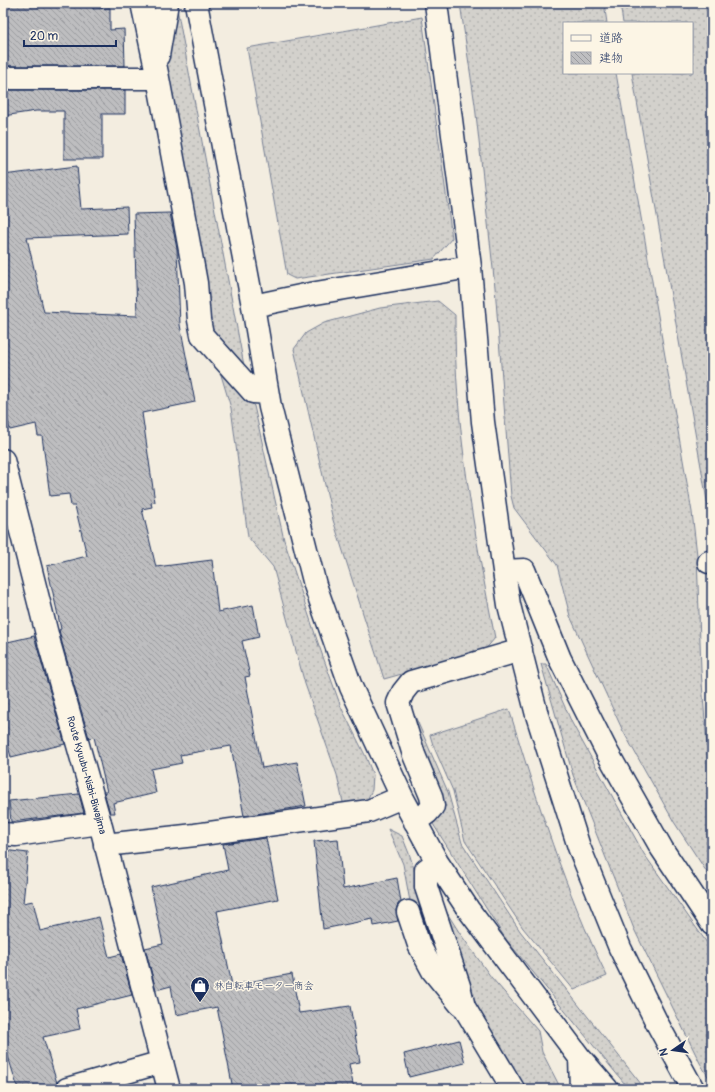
<svg xmlns="http://www.w3.org/2000/svg" width="715" height="1092" viewBox="0 0 715 1092" font-family="Pangolin,'Klee One',sans-serif">
	<style>
		.grass { fill: url(#grass-dots); stroke: #778095 }
		.building { fill: url(#building-back-hatch); stroke: #1b2f5e }
		.lines { fill: none; stroke-linecap: round; stroke-linejoin: round }
		.minor-casing { stroke: #1b2f5e; stroke-width: 25 }
		.major-casing { stroke: #1b2f5e; stroke-width: 25 }
		.minor { stroke: #fcf5e5; stroke-width: 22 }
		.major { stroke: #fcf5e5; stroke-width: 22 }
		.labels { text-anchor: middle; dominant-baseline: central; stroke-width: 3; stroke-linejoin: round; paint-order: stroke }
		.street-label { font-size: 10px; fill: #1b2f5e; stroke: #fcf5e5 }
		.poi-label { font-size: 10px; fill: #1b2f5e; stroke: #fcf5e5; text-anchor: start }
	</style>
	<defs>
		<pattern id="grass-dots" width="8" height="8" patternUnits="userSpaceOnUse"><rect width="8" height="8" fill="#d3d1cc"/><path d="M2 2h.1M6 6h.1" fill="none" stroke="#b5b4b2" stroke-width="1.8" stroke-linecap="round"/></pattern>
		<pattern id="building-back-hatch" width="6" height="6" patternUnits="userSpaceOnUse"><rect width="6" height="6" fill="#bebec0"/><path d="M-1 5l2 2M0 0l6 6M5-1l2 2" fill="none" stroke="#9a9b9f"/></pattern>
	</defs>
	<rect width="100%" height="100%" fill="#f3ede0"/>
	<filter id="ink" filterUnits="userSpaceOnUse"><feTurbulence type="fractalNoise" baseFrequency=".025" numOctaves="2"/><feDisplacementMap in="SourceGraphic" scale="8" xChannelSelector="R" yChannelSelector="G"/><feConvolveMatrix kernelMatrix="1 2 1 2 8 2 1 2 1" color-interpolation-filters="sRGB"/></filter>
	<g filter="url(#ink)">
		<path class="grass" d="M176 3 245 371 208 330 160 69Z
			M460 3H604L607 23H564V73H616L692 512 697 555 701 670 707 746 712 768V880L674 822 623 731 570 616 557 565 514 508 511 496 495 287 475 105Z
			M620 3H712V523L710 518 632 73H692V23H623Z
			M422 17 452 238 434 259 295 279 287 275 247 48Z
			M438 301 455 315C454 424 474 532 495 638L484 651 384 679 333 520 294 349 306 333 324 323 380 308Z
			M218 365 254 406 284 540 317 640 341 707 366 757 373 775 372 790 366 802 344 807 337 775 305 684 273 567 248 537 231 408Z
			M541 664H546L572 723 644 854 712 950V1083L700 1063 634 929 573 775Z
			M509 709C537 800 565 891 607 976L574 990 523 928 465 841 453 791 433 745 430 735Z
			M415 716 448 792 462 843 520 931 645 1089H629L505 938 433 824 445 806 410 719Z
			M388 829 402 836 410 856 449 983 411 907 403 864Z
			M437 897 459 932 491 977 538 1031 542 1052 561 1089H522L464 988Z"/>
		<path class="building" d="M3 3H94L93 9 110 8V30L124 29 125 66H3Z
			M3 90H125V114H102V159H64V111H36L3 116Z
			M77 166 81 209 127 207 128 234 27 238 44 312 137 316 134 214 170 213 177 249 180 325 195 402 142 413 155 502 151 503 152 507 142 509 156 567 212 560 218 612 253 605 259 637 242 641 250 676 245 677 262 768 297 762 306 806 244 816 231 746 180 755 182 763 151 769 156 793 113 803 115 813H110L104 792H107L94 737 89 738 62 643 59 630 61 629 47 566 87 556 75 506H71L69 494 50 496 42 436H38L36 424 10 430 3 400V175Z
			M34 636 65 744 11 757 3 728V643Z
			M79 794 84 813 11 822 9 801Z
			M266 838 278 899 217 911 232 985 292 974 299 1013 350 1006 360 1062 349 1064 354 1089H233L217 1007 176 1015 171 986 156 990 145 948 163 944 151 887 228 870 223 844Z
			M338 839 343 889 397 878 401 902 398 904 396 910 398 921 374 926 373 919 323 929 314 841Z
			M3 850 28 853 23 903 33 901 40 931 99 917 109 957 121 954 132 995 76 1009 80 1029 43 1037 57 1083 55 1089H18L3 1040Z
			M459 1040 465 1063 409 1077 404 1054Z"/>
		<g class="lines">
			<g class="minor-casing">
				<path id="minor" d="M142 3 158 78 186 228 196 283 199 320 202 335 253 392 267 393
					M196 3 253 306 270 407 315 585 351 687 402 797 437 862 468 909 580 1058 607 1089
					M436 3 470 267
					M157 56H158L167 3
					M3 78H158
					M253 306 310 294 470 267 483 422 504 571 509 605 537 715 579 847 620 948 658 1025 693 1089
					M709 562 712 561
					M504 571 524 570 560 659 607 752 662 849 712 924
					M415 822 427 813 433 806 431 796 414 755 398 703 403 692 411 682 521 650
					M3 834 16 835 100 823
					M105 845 195 835 369 811 402 797
					M437 862 426 870V887L459 986 464 1007 513 1089
					M408 912 419 945 433 971 460 1004
					M580 1058 581 1089
					M67 1089 162 1062"/>
			</g>
			<g class="major-casing">
				<g id="major">
					<path id="s1" d="M3 460 50 646 100 823 169 1089"/>
				</g>
			</g>
			<use href="#minor" class="minor"/>
			<use href="#major" class="major"/>
		</g>
	</g>
	<defs>
		<g id="shop-pin" transform="scale(1)"><path d="M0 17L-7.5 6A9.5 9.5 0 1 1 7.5 6Z" fill="#1b2f5e" stroke="#fcf5e5"/><path d="M-5-2.5h2.3a2.7 3.5 0 0 1 5.4 0H5L5.5 6h-11ZM-1.5-2.5h3a1.5 2.3 0 0 0-3 0Z" fill="#fff"/></g>
	</defs>
	<g fill-rule="evenodd">
		<use href="#shop-pin" x="200" y="986"/>
	</g>
	<g class="labels">
		<g class="street-label">
			<text stroke="none"><textPath href="#s1" startOffset="326">Route Kyuubu-Nishi-Biwajima</textPath></text>
		</g>
		<g class="poi-label">
			<text x="214" y="986">林自転車モーター商会</text>
		</g>
	</g>
	<rect width="715" height="1092" fill="none" stroke="#fcf5e5" stroke-width="16"/>
	<rect x="8" y="8" width="699" height="1076" fill="none" stroke="#1b2f5e" stroke-width="1.5" filter="url(#ink)"/>
	<rect x="563" y="22" width="130" height="52" fill="#fcf5e5" stroke="#a2a6af"/>
	<rect x="571" y="35" width="20" height="6" fill="#fcf5e5" stroke="#a2a6af"/>
	<text x="599" y="42" font-size="12" fill="#1b2f5e">道路</text>
	<rect x="571" y="52" width="20" height="12" fill="url(#building-back-hatch)" stroke="#a2a6af"/>
	<text x="599" y="62" font-size="12" fill="#1b2f5e">建物</text>
	<g transform="translate(673 1050) rotate(257)" stroke="#fcf5e5" stroke-width="3" paint-order="stroke">
	<path d="M0-3L7 15L0 10L-7 15Z" fill="#1b2f5e"/>
	<text y="-6" font-size="11" font-weight="bold" text-anchor="middle" fill="#1b2f5e">N</text>
	</g>
	<path d="M24 40v6h92v-6" fill="none" stroke="#1b2f5e" stroke-width="2"/>
	<text x="30" y="40" font-size="12" fill="#1b2f5e" stroke="#fcf5e5" stroke-width="3" paint-order="stroke">20 m</text>
</svg>
